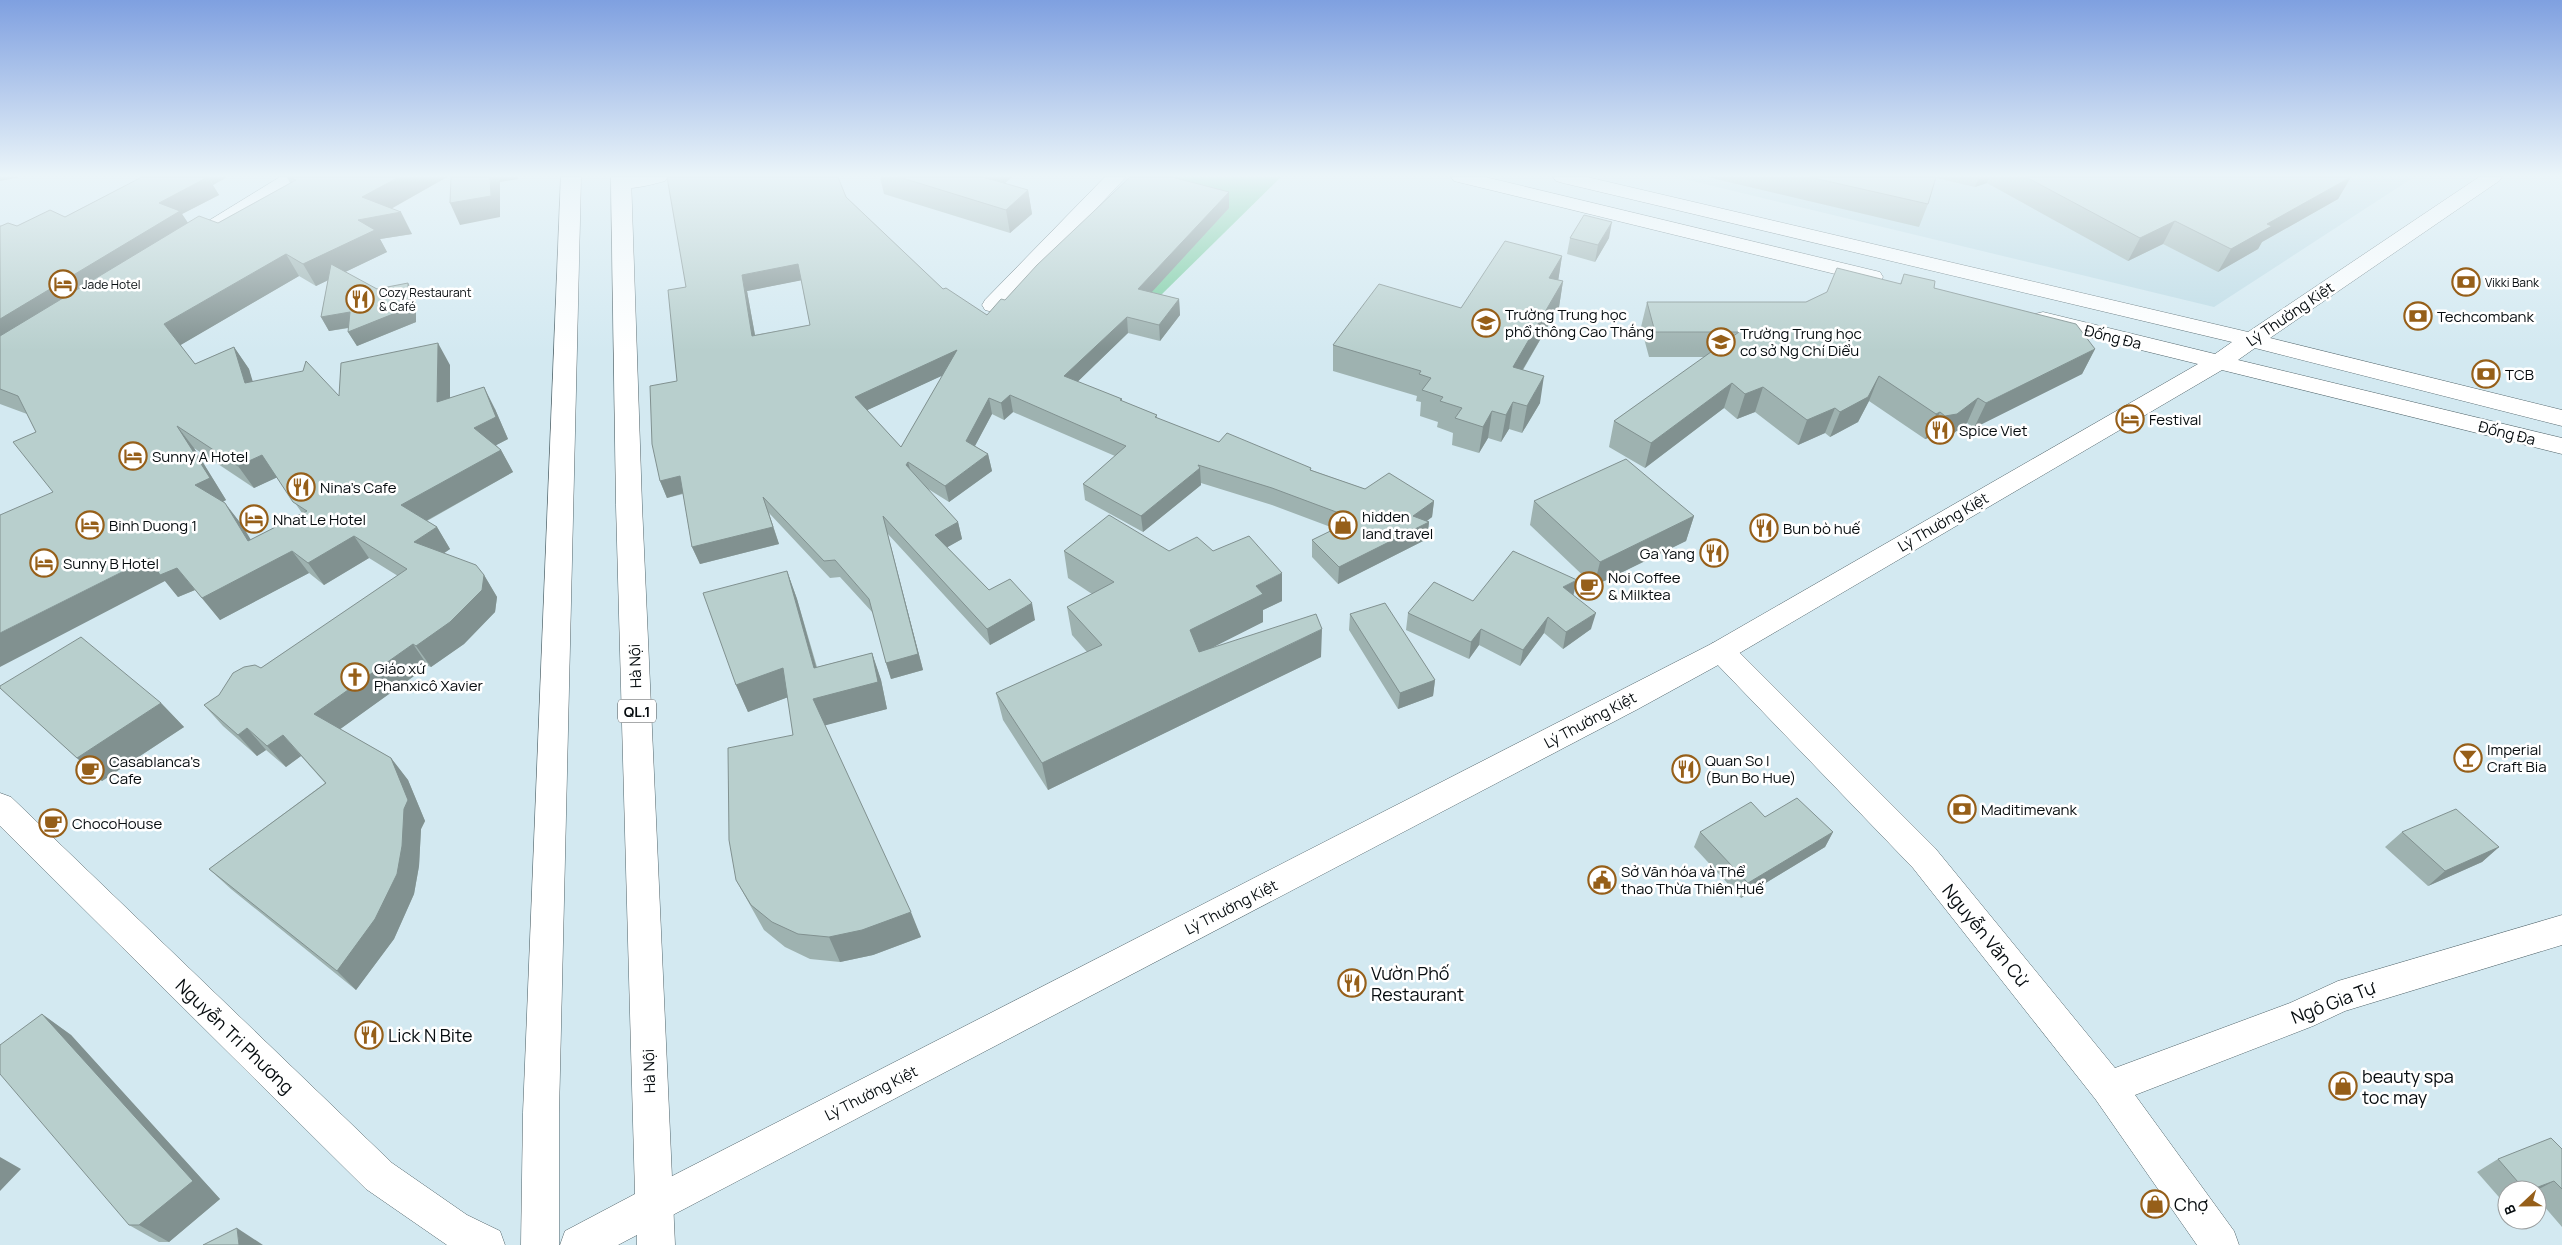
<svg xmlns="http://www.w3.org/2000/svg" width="2562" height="1245" viewBox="0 0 2562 1245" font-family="Manrope,sans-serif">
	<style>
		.built { fill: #bddbe5 }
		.green { fill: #79cca0 }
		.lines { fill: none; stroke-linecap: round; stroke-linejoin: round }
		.minor-casing { stroke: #52656b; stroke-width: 1 }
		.tertiary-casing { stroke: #52656b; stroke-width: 1 }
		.secondary-casing { stroke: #52656b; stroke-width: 1 }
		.primary-casing { stroke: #52656b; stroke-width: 1 }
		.minor { fill: #fff; fill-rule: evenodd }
		.tertiary { fill: #fff; fill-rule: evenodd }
		.secondary { fill: #fff; fill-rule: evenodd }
		.primary { fill: #fff; fill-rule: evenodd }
		.wall { fill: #9eb2b0; fill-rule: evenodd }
		.shaded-wall { fill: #819190 }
		.building { fill: #b8cfcd; stroke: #819190; fill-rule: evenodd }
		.labels { text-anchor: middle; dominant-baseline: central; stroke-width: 5; stroke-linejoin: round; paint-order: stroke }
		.far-poi-label { font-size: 12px; fill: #060c0f; stroke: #fff; text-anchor: start }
		.shield { fill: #fff; stroke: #515557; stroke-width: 1 }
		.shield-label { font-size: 14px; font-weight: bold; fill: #060c0f }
		.poi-label { font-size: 15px; fill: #060c0f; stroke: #fff; text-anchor: start }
		.street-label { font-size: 15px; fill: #060c0f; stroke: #fff }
		.near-street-label { font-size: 18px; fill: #060c0f; stroke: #fff }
		.near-poi-label { font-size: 18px; fill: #060c0f; stroke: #fff; text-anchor: start }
	</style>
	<rect width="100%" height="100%" fill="#d3e9f1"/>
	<path class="built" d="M1676 177H2414L2214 307Z"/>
	<path class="green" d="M1137 177H1281L1158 298 1052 266Z"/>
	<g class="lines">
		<g class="minor-casing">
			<path id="minor" d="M623 177H668L665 181C650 185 629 191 614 187L611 183 614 179Z
				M1105 177H1126L1001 310 993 312 985 310 982 305 985 300Z
				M1721 640 1731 644 1935 848 2115 1068 2290 1003 2338 981 2562 915V945L2345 1011 2313 1026 2135 1095 2234 1231 2239 1245H2197L2096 1100 1913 868 1711 658 1707 651 1711 644Z"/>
		</g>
		<g class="tertiary-casing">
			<path id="tertiary" d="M1451 177H1485L1880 272 1883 277 1880 282 1872 283 1454 181Z
				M1553 177H1587L2248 332 2479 177H2502L2499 181 2270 338 2562 410V426L2255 348 2238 360 2562 438V454L2222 370 1731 658 1638 709 667 1218 654 1224 641 1218 635 1205 641 1192 1711 644 2198 364 2035 324 2032 319 2035 314 2043 312 2215 354 2232 342 1563 183 1556 181Z
				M0 793 11 797 392 1163 467 1215 500 1231 505 1245H447L366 1189 0 826Z"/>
		</g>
		<g class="secondary-casing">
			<path id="secondary" d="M280 177H303L300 181 193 247 186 249 179 247 176 243 179 239Z"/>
		</g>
		<g class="primary-casing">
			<path id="primary" d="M561 177H581L559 1113V1245H521L523 1113Z
				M611 177H631L642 505 675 1245H637V1235L618 1245H560L565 1231 635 1194 616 505Z"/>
		</g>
		<use href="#minor" class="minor"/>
		<use href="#tertiary" class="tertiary"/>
		<use href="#secondary" class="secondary"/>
		<use href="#primary" class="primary"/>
	</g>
	<path class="wall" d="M142 177H227L213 185 212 184 219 195 182 214 188 223H218L290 183 287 177H447L391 209 412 234 380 239 387 252 345 272 377 289 416 297V322L357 346 348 332 349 328 329 331 321 317 328 280 316 286 299 276 180 345 195 364 234 347 249 369 252 382 339 396 450 365V398L495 409 508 439 496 445 501 450 513 472 427 521 437 527 450 549 444 553 484 575 497 597 495 612 464 644 431 667 428 666 340 729 391 758 408 780 425 821 421 829 419 866 414 894 394 939 356 990 231 889 209 869 325 783 301 756 286 767 266 750 257 756 223 726 204 705 261 668 398 576 369 558 324 585 309 573 220 620 195 590 178 597 165 581 53 492 36 432 27 414 0 404V226H17L65 217ZM194 448 254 488 277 477 302 513 250 540 242 525 223 502 226 500Z
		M880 177H1012L1004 183 1028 190 1032 214 1010 233 884 194Z
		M1707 177H2351L2338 199 2262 242 2258 249 2218 272 2163 244 2128 261 1987 183 1975 187 1936 178 1928 204 1919 227Z
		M846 197 943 289 987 315 1005 300 1229 208 1151 292 1179 299 1180 315 1160 341 1128 333 1077 382 1122 399V401L1157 415V418L1219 442 1311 468V470L1365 489 1434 501 1432 517 1427 521 1429 522 1427 539 1338 584 1312 557V540L1336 529 1272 505 1201 483V485L1143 532 1085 500 1083 484 1115 456 1013 412 1004 420 992 414 975 446 988 454 992 471 949 502 925 487 958 522 962 539 947 547 989 590 1035 620 990 645 887 533 923 670 891 679 886 663 873 613 840 577 830 578 769 513 779 544 700 564 692 547 683 494 667 498 660 481 677 381 686 287ZM801 280 810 325 755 335 747 291ZM943 375 901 447 867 410Z
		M1570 238H1609L1595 262 1567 254Z
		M1562 256 1558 280 1563 281 1559 307 1523 370 1540 403 1522 433 1509 429 1501 442 1488 438 1479 453 1452 445 1453 433 1437 427 1438 422 1420 416 1421 402 1416 401 1417 396 1333 371V345L1461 308Z
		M1904 274 1934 288 2095 349 2082 374 1974 428 1967 423 1946 439 1934 441 1928 438 1925 439 1869 401 1858 422 1830 437 1825 433 1798 445 1755 412 1737 419 1724 408 1645 468 1609 447 1614 421 1705 357H1649L1641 327 1647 302H1806L1900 284Z
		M1534 501 1694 516 1686 541 1594 586 1530 525Z
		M1064 551H1213L1282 601 1263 610V622L1210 648 1321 657 1048 790 1003 720 996 693 1087 652 1072 635 1067 607 1092 594 1068 578Z
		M787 571 797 599 817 667 872 653 881 680 887 709 825 725 921 937 873 955 840 962 810 959 785 947 764 930 736 880 793 735 788 697 748 712 736 685Z
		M1574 596 1591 629 1563 649 1544 633 1520 666 1479 645 1469 659 1406 630 1408 613 1473 601Z
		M1350 614 1435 680 1433 696 1398 709 1349 630Z
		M0 688 161 703 184 727 102 781Z
		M1765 817 1833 832 1825 847 1741 898 1694 847 1700 832Z
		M2402 832 2499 847 2482 862 2428 886 2385 847Z
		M42 1014 71 1035 220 1199 169 1242H159L129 1225Z
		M2562 1149V1227L2537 1198V1190H2507V1203L2505 1204 2477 1172 2498 1159Z"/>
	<path class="shaded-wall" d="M0 177H20L0 181Z
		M208 177 219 195 182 214 192 229 0 346V319L159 203Z
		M209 177H227L213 185Z
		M399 177H447L378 216 401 212 412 234 380 239 387 252 316 286 303 264 362 197Z
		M490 177H518V179L500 182V217L460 225 450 203Z
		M982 177H1012L986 200Z
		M1979 177H1989L1987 183 1975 187Z
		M2351 177 2338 199 2262 242 2258 249 2218 272 2231 249 2267 224Z
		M1028 190 1032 214 1010 233 1006 210Z
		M1229 192V208L1140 305 1138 289Z
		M2175 221 2163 244 2128 261 2140 238Z
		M1612 222 1609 238 1595 262 1598 245Z
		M286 254 299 276 179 346 164 324Z
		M1562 256 1558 282 1549 278Z
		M798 264 803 280 747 291 758 352 752 336 742 275Z
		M1563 281 1559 307 1509 393 1513 367Z
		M408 283 416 297V322L357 346 348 332Z
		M1179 299 1180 315 1160 341 1159 325Z
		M350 312 358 326 329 331 321 317Z
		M1127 317 1128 333 1066 393 1064 376Z
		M438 343 450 365V424L437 402Z
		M234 347 249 369 260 405 245 383Z
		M2095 349 2082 374 1974 428 1986 403Z
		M957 350 961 367 859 414 855 397Z
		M1544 376 1540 403 1522 433 1527 406Z
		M1879 376 1869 401 1858 422 1830 437 1840 412Z
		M1732 383 1724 408 1645 468 1651 443Z
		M484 387 495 409 508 439 487 450 474 428Z
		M1763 387 1755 412 1737 419 1745 394Z
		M1010 395 1013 412 1004 420 1001 403Z
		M989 398 992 414 969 457 966 441Z
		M1978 398 1967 423 1946 439 1934 441 1945 416Z
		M1513 402 1509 429 1501 442 1506 415Z
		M1835 408 1825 433 1798 445 1807 420Z
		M1492 411 1488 438 1479 453 1483 427Z
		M1940 412 1928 438 1925 439 1936 414Z
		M177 426 194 448 226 500 212 507 195 485Z
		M501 450 513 472 415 527 401 505Z
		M988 454 992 471 949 502 945 486Z
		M262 455 278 477 254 488 238 466Z
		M908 462 913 479 906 465Z
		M1200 468 1201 485 1143 532 1141 516Z
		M680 476 687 492 667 498 660 481Z
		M763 497 779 544 700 564 692 547Z
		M1434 501 1432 517 1417 528 1429 522 1427 539 1338 584 1339 567Z
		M225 503 242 525 265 563 248 541Z
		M883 516 923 670 891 679 886 663Z
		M1694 516 1686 541 1594 586 1600 562Z
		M958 522 962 539 939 552 935 535Z
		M437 527 450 549 428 564 414 542Z
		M354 536 369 558 324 585 308 563Z
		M292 551 309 573 220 620 202 598Z
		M150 558 177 568 195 590 178 597 165 581 0 667V633Z
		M787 571 797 599 824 695 814 668Z
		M1282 573V601L1263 610V622L1192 658 1190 630 1256 586Z
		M484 575 497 597 495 612 464 644 431 667 416 646Z
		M1577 580 1573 597 1563 587Z
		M1032 603 1035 620 990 645 987 629Z
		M1596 613 1591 629 1563 649 1566 632Z
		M1548 617 1544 633 1520 666 1523 650Z
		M1322 629 1321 657 1048 790 1042 763Z
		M1481 629 1479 645 1469 659 1471 642Z
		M413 644 428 666 332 735 314 714Z
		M872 653 881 680 887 709 823 726 813 699Z
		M783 668 794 695 748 712 736 685Z
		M1435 680 1433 696 1398 709 1400 693Z
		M161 703 184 727 102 781 77 758Z
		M247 728 266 750 257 756 238 735Z
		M283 735 301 756 286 767 267 746Z
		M391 758 408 780 425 821 421 829 419 866 414 894 394 939 356 990 337 971Z
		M1833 832 1825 847 1741 898 1748 883Z
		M2499 847 2482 862 2428 886 2445 871Z
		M911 912 921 937 873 955 840 962 829 937Z
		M42 1014 71 1035 220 1199 169 1242 139 1225Z
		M0 1157 21 1169 0 1191Z
		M2554 1181 2537 1190H2530Z
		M237 1228 263 1245H239Z"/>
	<path class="building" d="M142 177H208L159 203 180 211 0 319V226H1L8 223 17 226 50 210 65 217Z
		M289 177H399L362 197 401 212 358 220 375 230 303 264 286 254 164 324 195 364 234 347 245 383 303 371 306 361 339 396 341 363 438 343 437 402 484 387 496 417 474 428 501 450 401 505 437 527 414 542 476 565 484 575 482 590 450 622 416 646 413 644 314 714 391 758 408 800 404 809 402 846 397 874 375 919 337 971 209 869 326 783 283 735 267 746 247 728 238 735 204 705 219 695 233 673 244 667 255 665 261 668 407 569 354 536 308 563 292 551 202 598 177 568 160 575 150 558 0 633V515L53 492 13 442 36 432 18 396 0 389V336L199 216 218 223 296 180ZM177 426 238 466 262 455 293 502 307 511 248 541 225 503 195 485 210 478Z
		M451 177H490L491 196 450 203Z
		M667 177H838L846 197 943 289 946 288 987 315 1001 299 1005 300 1037 265 1130 177H1172L1229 192 1138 289 1179 299 1159 325 1127 317 1064 376 1122 399 1120 400 1157 415 1155 417 1219 442 1227 433 1311 468 1310 470 1365 489 1389 473 1434 501 1413 516 1429 522 1339 567 1312 540 1355 519 1272 488 1198 465 1200 468 1141 516 1083 484 1126 446 1010 395 1001 403 989 398 966 441 988 454 945 486 908 462 906 465 958 522 935 535 989 590 1010 579 1032 603 987 629 883 516 918 654 886 663 869 599 835 560 824 561 763 497 773 527 692 547 680 476 660 481 652 444 650 386 677 381 668 290 686 287ZM798 264 810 325 752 336 742 275ZM957 350 901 447 855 397Z
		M899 177H983L1028 190 1006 210Z
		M1809 177H1936L1928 204Z
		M2026 177H2351L2267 224 2272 226 2231 249 2175 221 2140 238Z
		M1584 215 1612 222 1598 245 1570 238Z
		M1505 241 1562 256 1549 278 1563 281 1513 367 1544 376 1527 406 1513 402 1506 415 1492 411 1483 427 1455 418 1462 408 1440 401 1443 397 1422 390 1431 378 1419 374 1421 371 1333 345 1379 284 1461 308Z
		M331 264 377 289 408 283V308L348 332 350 312 321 317Z
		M1837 268 1901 284 1904 274 1935 281 1934 288 2076 324 2095 349 1986 403 1978 398 1957 414 1945 416 1940 412 1936 414 1879 376 1868 397 1840 412 1835 408 1807 420 1763 387 1745 394 1732 383 1651 443 1614 421 1739 332H1655L1647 302H1806L1827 292Z
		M1626 459 1694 516 1600 562 1534 501Z
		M1109 515 1169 551 1197 537 1213 551 1249 536 1282 573 1256 586 1263 594 1190 630 1199 652 1316 614 1322 629 1042 763 996 693 1102 645 1067 607 1114 582 1064 551Z
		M1513 551 1577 580 1563 587 1596 613 1566 632 1548 617 1523 650 1481 629 1471 642 1408 613 1434 582 1473 601Z
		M787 571 814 668 872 653 878 682 813 699 911 912 862 930 829 937 798 934 772 922 751 905 736 880 729 840 728 748 793 735 783 668 736 685 703 593Z
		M1385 603 1435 680 1400 693 1350 614Z
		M81 637 161 703 77 758 0 688V686Z
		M1797 798 1833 832 1748 883 1700 832 1751 802 1765 817Z
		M2456 809 2499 847 2445 871 2402 832Z
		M42 1014 193 1181 139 1225H129L0 1074V1045Z
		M2551 1138 2562 1149V1189L2554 1181 2530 1190H2525L2498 1159Z
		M237 1228 239 1245H203Z"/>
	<linearGradient id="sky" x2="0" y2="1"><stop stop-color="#7fa0e0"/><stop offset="0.5" stop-color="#ebf5f9"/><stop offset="1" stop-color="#ebf5f9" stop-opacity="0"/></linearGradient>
	<rect width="2562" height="351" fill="url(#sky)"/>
	<defs>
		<g id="bank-ring" transform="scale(1.4375)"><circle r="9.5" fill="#fff" stroke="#965f19" stroke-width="1.5"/><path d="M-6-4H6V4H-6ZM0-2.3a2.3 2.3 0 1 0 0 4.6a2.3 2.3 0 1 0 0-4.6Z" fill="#965f19"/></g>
		<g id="hotel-ring" transform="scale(1.4375)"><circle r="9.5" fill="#fff" stroke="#965f19" stroke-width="1.5"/><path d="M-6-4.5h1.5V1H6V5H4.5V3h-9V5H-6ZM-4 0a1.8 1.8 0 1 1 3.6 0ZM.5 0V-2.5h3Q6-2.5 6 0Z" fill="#965f19"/></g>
		<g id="restaurant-ring" transform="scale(1.4375)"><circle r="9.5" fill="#fff" stroke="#965f19" stroke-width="1.5"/><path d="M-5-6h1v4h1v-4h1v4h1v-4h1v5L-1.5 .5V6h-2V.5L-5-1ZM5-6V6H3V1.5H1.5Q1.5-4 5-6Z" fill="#965f19"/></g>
		<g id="school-ring" transform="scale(1.4375)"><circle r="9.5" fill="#fff" stroke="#965f19" stroke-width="1.5"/><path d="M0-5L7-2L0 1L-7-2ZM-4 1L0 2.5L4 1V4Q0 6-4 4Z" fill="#965f19"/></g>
		<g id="shop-ring" transform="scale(1.4375)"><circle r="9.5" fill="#fff" stroke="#965f19" stroke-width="1.5"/><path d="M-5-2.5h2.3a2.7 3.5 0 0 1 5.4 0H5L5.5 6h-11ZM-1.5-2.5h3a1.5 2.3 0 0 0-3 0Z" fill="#965f19"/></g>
		<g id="cafe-ring" transform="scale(1.4375)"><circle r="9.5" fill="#fff" stroke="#965f19" stroke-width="1.5"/><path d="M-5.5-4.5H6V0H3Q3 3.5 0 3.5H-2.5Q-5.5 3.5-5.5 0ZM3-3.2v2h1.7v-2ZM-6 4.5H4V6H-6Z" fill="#965f19"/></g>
		<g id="church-ring" transform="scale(1.4375)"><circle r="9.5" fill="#fff" stroke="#965f19" stroke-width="1.5"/><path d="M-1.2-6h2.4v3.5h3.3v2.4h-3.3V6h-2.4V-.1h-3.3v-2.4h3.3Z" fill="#965f19"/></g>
		<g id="bar-ring" transform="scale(1.4375)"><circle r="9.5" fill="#fff" stroke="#965f19" stroke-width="1.5"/><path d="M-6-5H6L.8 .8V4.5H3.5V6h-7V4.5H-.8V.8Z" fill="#965f19"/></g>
		<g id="civic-ring" transform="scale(1.4375)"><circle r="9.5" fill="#fff" stroke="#965f19" stroke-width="1.5"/><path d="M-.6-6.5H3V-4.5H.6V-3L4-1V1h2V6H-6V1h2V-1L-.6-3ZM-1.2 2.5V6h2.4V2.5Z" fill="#965f19"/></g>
	</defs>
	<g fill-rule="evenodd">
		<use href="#bank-ring" x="2466" y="282"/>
		<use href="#hotel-ring" x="63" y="284"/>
		<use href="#restaurant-ring" x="360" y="299"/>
		<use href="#bank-ring" x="2418" y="316"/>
		<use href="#school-ring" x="1486" y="323"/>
		<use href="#school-ring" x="1721" y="342"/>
		<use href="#bank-ring" x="2486" y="374"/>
		<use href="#hotel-ring" x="2130" y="419"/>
		<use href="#restaurant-ring" x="1940" y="430"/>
		<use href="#hotel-ring" x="133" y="456"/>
		<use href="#restaurant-ring" x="301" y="487"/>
		<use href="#hotel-ring" x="254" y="519"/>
		<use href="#hotel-ring" x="90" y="525"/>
		<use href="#shop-ring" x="1343" y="525"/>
		<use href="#restaurant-ring" x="1764" y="528"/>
		<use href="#restaurant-ring" x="1714" y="553"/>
		<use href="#hotel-ring" x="44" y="563"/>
		<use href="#cafe-ring" x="1589" y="586"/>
		<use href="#church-ring" x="355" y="677"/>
		<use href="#bar-ring" x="2468" y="758"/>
		<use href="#restaurant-ring" x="1686" y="769"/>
		<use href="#cafe-ring" x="90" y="770"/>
		<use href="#bank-ring" x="1962" y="809"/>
		<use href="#cafe-ring" x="53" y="823"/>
		<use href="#civic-ring" x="1602" y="880"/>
		<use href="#restaurant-ring" x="1352" y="983"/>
		<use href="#restaurant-ring" x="369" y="1035"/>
		<use href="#shop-ring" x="2343" y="1086"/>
		<use href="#shop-ring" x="2155" y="1204"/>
	</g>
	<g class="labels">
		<g class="far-poi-label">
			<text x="2485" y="282">Vikki Bank</text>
			<text x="82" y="284">Jade Hotel</text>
			<text x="379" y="292">Cozy Restaurant<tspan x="379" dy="14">&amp; Café</tspan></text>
		</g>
		<rect class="shield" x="618" y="699.5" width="38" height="23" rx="4"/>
		<g class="shield-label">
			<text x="637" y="711">QL.1</text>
		</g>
		<g class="poi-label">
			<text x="1505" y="314">Trường Trung học<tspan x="1505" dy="17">phổ thông Cao Thắng</tspan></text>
			<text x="2437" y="316">Techcombank</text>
			<text x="1740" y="333">Trường Trung học<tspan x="1740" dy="17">cơ sở Ng Chí Diểu</tspan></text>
			<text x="2505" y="374">TCB</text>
			<text x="2149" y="419">Festival</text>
			<text x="1959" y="430">Spice Viet</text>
			<text x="152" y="456">Sunny A Hotel</text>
			<text x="320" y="487">Nina's Cafe</text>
			<text x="1362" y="516">hidden<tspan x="1362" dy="17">land travel</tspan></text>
			<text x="273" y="519">Nhat Le Hotel</text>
			<text x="109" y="525">Binh Duong 1</text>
			<text x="1783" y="528">Bun bò huế</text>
			<text x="1695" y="553" text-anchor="end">Ga Yang</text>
			<text x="63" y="563">Sunny B Hotel</text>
			<text x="1608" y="577">Noi Coffee<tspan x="1608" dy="17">&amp; Milktea</tspan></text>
			<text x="374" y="668">Giáo xứ<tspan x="374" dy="17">Phanxicô Xavier</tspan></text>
			<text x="2487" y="749">Imperial<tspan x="2487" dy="17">Craft Bia</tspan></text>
			<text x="1705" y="760">Quan So I<tspan x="1705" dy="17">(Bun Bo Hue)</tspan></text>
			<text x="109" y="761">Casablanca's<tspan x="109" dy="17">Cafe</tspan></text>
			<text x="1981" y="809">Maditimevank</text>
			<text x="72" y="823">ChocoHouse</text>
			<text x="1621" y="871">Sở Văn hóa và Thể<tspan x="1621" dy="17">thao Thừa Thiên Huế</tspan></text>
		</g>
		<g class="street-label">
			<text transform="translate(2290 314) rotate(-34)">Lý Thường Kiệt</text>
			<text transform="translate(2113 337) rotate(14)">Đống Đa</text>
			<text transform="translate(2507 433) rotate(14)">Đống Đa</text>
			<text transform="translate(1943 522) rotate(-30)">Lý Thường Kiệt</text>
			<text transform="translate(635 666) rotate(-92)">Hà Nội</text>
			<text transform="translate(1590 720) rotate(-28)">Lý Thường Kiệt</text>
			<text transform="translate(1231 907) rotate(-27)">Lý Thường Kiệt</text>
			<text transform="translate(649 1071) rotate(-92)">Hà Nội</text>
			<text transform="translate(871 1093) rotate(-27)">Lý Thường Kiệt</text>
		</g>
		<g class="near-street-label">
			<text transform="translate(1986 935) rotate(51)">Nguyễn Văn Cừ</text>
			<text transform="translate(2333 1002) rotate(-21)">Ngô Gia Tự</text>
			<text transform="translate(235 1036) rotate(44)">Nguyễn Tri Phương</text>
		</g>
		<g class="near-poi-label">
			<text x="1371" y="973">Vườn Phố<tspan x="1371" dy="21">Restaurant</tspan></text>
			<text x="388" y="1035">Lick N Bite</text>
			<text x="2362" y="1076">beauty spa<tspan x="2362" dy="21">toc may</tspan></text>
			<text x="2174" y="1204">Chợ</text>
		</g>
	</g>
	<g transform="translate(2522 1205) rotate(248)"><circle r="24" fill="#ffffff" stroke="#9b9e9f"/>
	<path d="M0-4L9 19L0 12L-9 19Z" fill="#965f19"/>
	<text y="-8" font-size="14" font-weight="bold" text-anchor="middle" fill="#060c0f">B</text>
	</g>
</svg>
